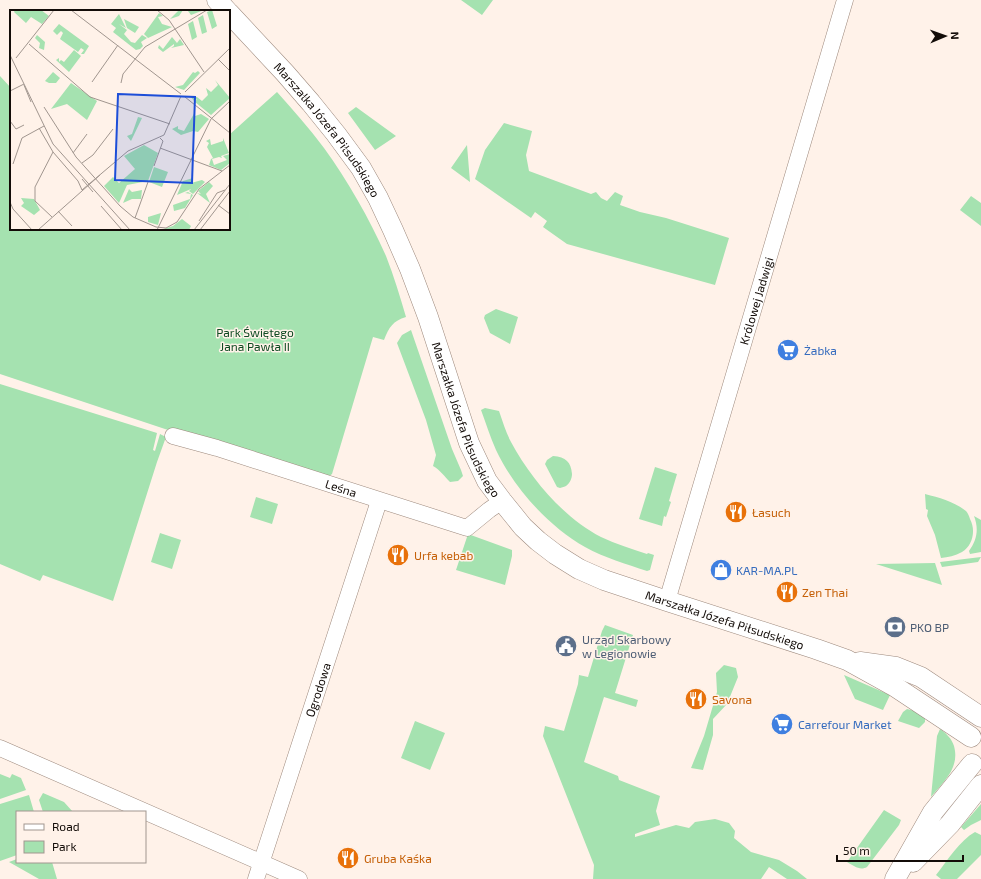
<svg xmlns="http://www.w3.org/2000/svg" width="981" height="879" viewBox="0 0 981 879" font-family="'Exo 2',sans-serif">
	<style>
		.green { fill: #a5e2b0 }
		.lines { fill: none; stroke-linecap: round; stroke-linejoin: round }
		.minor-casing { stroke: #9d897d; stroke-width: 17 }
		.tertiary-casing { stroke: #9d897d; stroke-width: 21 }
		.minor { stroke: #fff; stroke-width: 16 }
		.tertiary { stroke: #fff; stroke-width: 20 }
		.labels { text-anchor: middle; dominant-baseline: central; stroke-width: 3; stroke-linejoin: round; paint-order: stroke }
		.street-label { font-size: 12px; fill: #130c08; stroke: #fff2e9 }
		.park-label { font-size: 12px; fill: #0f4a22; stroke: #fff2e9 }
		.shop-label { font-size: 12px; fill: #366cbe; stroke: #fff2e9; text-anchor: start }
		.food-label { font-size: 12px; fill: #c56008; stroke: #fff2e9; text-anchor: start }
		.service-label { font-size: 12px; fill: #4e5e75; stroke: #fff2e9; text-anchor: start }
		.inset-road { fill: none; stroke: #a1968f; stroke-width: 1 }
		.view { fill: #1d4ed8; fill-opacity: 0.15; stroke: #1d4ed8; stroke-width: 2 }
		.inset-edge { fill: none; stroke: #130c08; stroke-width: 2 }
	</style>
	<rect width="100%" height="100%" fill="#fff2e9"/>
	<path class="green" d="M461 0H493L482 15Z
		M0 76 11 88V229H229V135L277 92C293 110 309 128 324 148 348 181 369 218 386 256 394 276 400 297 406 317 393 321 389 327 384 340L373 337 332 474 325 479 165 429 0 374Z
		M356 107 396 136 375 150 348 113Z
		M504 123 532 131 526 155 529 171 591 194 596 192 601 198 607 201 615 192 623 196 620 205 640 212 666 218 729 238 715 285 567 244 543 227 547 221 535 212 531 218 475 179 485 150Z
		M467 145 470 182 451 168Z
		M971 196 981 203V226L960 210Z
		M496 309 518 317 510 344 490 333 484 318 485 315Z
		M411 330 452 449 461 470 463 476 458 481 450 482C444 476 440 470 433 466L436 455 426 420 397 343 402 335Z
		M0 384 157 433 153 450 155 451 160 434 166 437 157 462 113 601 43 575 40 581 0 564Z
		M485 408 499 411C503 422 506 433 511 442 531 479 564 518 601 537 616 544 632 549 647 554L648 553 654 555 650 570 647 571C626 564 605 558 585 547 548 526 514 488 496 450 490 437 486 423 481 410Z
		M553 456C566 457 571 462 572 474 572 478 570 483 566 486 565 487 562 487 560 488L557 487 545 464 547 460Z
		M655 467 677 474 669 501 671 502 666 517 664 516 662 526 639 519Z
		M925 494C940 498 953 501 966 511 968 513 969 516 970 519 976 530 973 545 962 552 955 556 948 557 941 558L935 535 927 516 928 510 926 509Z
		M256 497 278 504 272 524 250 517Z
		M974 516 981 520V552L970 554 969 551C977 540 979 529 974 516Z
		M160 533 181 540 172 569 151 562Z
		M468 534 512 550V556L505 585 456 570Z
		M981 557 978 562 942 567 940 562Z
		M935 563 942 585 876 564Z
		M605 625 633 635 615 693 638 700 636 707 604 697 584 762 618 776 619 780 660 796 656 811 660 825 635 834V837L676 825 689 828 695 822 715 819 729 823 735 831 734 838 751 852 779 860 797 871 807 879H787L769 867 761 879H593L594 865 543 736 545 726 564 731 578 684 579 675 588 677 602 631Z
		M724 665 736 668 738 677 727 704 713 719V735L703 770 691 768 704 736 717 692 716 673Z
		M844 675 890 695 883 710 855 699Z
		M907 709 915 711 925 718V722L919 728 898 721 903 712Z
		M415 721 445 733 430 770 401 758Z
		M940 729C946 733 952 739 954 746 960 768 944 781 931 797L937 736Z
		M0 774 10 778 12 774 21 778 26 790 0 799Z
		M43 793 64 802 73 812H43L39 800Z
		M29 795 34 812H17V855L0 861V804Z
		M981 804V820L971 825 964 830 961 827Z
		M884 810 901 820 899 825 867 867C860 871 854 866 847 862Z
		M975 832 981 835V855L957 879H941L936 875C947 861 960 840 975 832Z
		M17 859V862H52L57 879H39L9 862Z"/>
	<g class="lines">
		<g class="minor-casing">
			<g id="minor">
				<path id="s1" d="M173 436 217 448 467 528 489 510 502 501"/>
				<path id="s2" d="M667 601 845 0"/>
				<path d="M0 748 299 879"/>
				<path id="s3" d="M256 879 379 501"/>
			</g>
		</g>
		<g class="tertiary-casing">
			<g id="tertiary">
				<path d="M217 0 227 11"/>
				<path id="s4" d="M229 13 285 73 311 103 336 134 361 168 378 198 393 230 410 269 428 317 469 443 487 481 502 501 523 527 538 541 555 554 579 569 604 580 667 601 816 649 847 660 894 686 971 737"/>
				<path d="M860 662 896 667 921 677 981 717"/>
				<path d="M913 862 950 824 981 785"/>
				<path d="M895 879 933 812 972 764"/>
			</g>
		</g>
		<use href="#minor" class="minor"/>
		<use href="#tertiary" class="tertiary"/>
	</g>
	<defs>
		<g id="supermarket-disc" transform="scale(1.15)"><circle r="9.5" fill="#3f7fe0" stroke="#fff2e9"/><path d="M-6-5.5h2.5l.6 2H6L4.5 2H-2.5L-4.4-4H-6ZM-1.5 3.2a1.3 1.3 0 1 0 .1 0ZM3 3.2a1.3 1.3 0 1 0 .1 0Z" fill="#fff"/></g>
		<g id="restaurant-disc" transform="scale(1.15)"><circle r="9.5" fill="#e8710a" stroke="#fff2e9"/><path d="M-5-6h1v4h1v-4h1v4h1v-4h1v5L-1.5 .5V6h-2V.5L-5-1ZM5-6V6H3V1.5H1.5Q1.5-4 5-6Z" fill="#fff"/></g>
		<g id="shop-disc" transform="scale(1.15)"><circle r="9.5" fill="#3f7fe0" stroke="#fff2e9"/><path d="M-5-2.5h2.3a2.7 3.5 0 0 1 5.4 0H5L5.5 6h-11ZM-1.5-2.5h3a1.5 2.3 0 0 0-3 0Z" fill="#fff"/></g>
		<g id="bank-disc" transform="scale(1.15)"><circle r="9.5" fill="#5c6f8a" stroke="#fff2e9"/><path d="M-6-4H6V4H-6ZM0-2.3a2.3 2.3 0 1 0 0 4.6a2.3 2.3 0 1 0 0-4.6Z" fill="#fff"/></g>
		<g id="civic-disc" transform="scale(1.15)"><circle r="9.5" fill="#5c6f8a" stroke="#fff2e9"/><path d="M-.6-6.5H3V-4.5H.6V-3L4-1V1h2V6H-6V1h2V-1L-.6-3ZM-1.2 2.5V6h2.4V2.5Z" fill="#fff"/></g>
	</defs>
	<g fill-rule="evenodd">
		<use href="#supermarket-disc" x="788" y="350"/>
		<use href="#restaurant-disc" x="736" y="512"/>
		<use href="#restaurant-disc" x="398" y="555"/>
		<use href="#shop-disc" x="721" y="570"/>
		<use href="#restaurant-disc" x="787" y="592"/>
		<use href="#bank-disc" x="895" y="627"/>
		<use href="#civic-disc" x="566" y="646"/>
		<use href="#restaurant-disc" x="696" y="699"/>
		<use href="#supermarket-disc" x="782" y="724"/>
		<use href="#restaurant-disc" x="348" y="858"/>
	</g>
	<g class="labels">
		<g class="street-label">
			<text stroke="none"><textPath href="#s4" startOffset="153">Marszałka Józefa Piłsudskiego</textPath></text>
			<text stroke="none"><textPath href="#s2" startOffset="313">Królowej Jadwigi</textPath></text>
			<text stroke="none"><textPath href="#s4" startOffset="477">Marszałka Józefa Piłsudskiego</textPath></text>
			<text stroke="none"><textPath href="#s1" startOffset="176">Leśna</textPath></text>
			<text stroke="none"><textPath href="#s4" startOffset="825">Marszałka Józefa Piłsudskiego</textPath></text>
			<text stroke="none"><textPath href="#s3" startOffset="199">Ogrodowa</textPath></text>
		</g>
		<g class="park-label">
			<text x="255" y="332">Park Świętego<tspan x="255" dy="14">Jana Pawła II</tspan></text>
		</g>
		<g class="shop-label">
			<text x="804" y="350">Żabka</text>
			<text x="736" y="570">KAR-MA.PL</text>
			<text x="798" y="724">Carrefour Market</text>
		</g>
		<g class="food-label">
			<text x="752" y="512">Łasuch</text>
			<text x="414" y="555">Urfa kebab</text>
			<text x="802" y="592">Zen Thai</text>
			<text x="712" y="699">Savona</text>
			<text x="364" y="858">Gruba Kaśka</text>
		</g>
		<g class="service-label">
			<text x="910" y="627">PKO BP</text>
			<text x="582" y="639">Urząd Skarbowy<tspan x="582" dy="14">w Legionowie</tspan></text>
		</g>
	</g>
	<g transform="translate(10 10)">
		<rect width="220" height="220" fill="#fff2e9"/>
		<path d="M5 0H31L39 6 32 14 21 7 16 13 4 2ZM169 0H194L181 5 178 1 173 0 169 6 160 9ZM202 0 207 16 202 19 197 2ZM149 3 153 6 148 7 152 14 162 17 138 28 134 24ZM109 4 116 18 109 14 117 20 114 24 121 32 125 33 132 25 137 28 131 32 133 36 130 39 126 40 103 22 106 18 101 14ZM193 5 197 22 192 24 188 8ZM114 9 129 17 125 23 117 18ZM183 11 187 27 182 30 178 14ZM49 14 79 36 74 44H71L74 40 71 38 68 42 50 29 53 23 51 21 47 25 43 21ZM27 25 35 32 34 40 29 38 30 33 25 28ZM162 27 167 33 170 29 174 35 161 38 164 36V34L153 42 148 38 149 35 153 39ZM64 40 71 46 59 62 46 50 49 48V52L51 50 54 52ZM188 61 190 63 174 80 165 77 173 75 183 62 185 63ZM43 62 50 68 46 73H39L35 71ZM205 70 220 88 201 105 185 92 187 89 184 91 181 87H187L192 91 198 85 196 78 201 82 208 75ZM61 73 87 91 77 110 57 94 41 99ZM185 102V106L191 104 199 109 188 122 183 121 171 125 162 119 168 116V119L174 121ZM128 107 132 108 121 131 117 126 122 124ZM213 128 219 143 211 146 212 148 209 147 202 149 204 155 217 150 213 146 220 144V153L211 160 199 155 201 149 203 148 197 137 199 133 196 131 200 129 201 135 213 131ZM134 135 148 143 138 171 117 175 109 193 94 176 103 167 109 173 125 159 114 146ZM144 157 158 162 152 177 139 172ZM183 168 181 173 192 170 195 172 183 184 179 181 181 179 167 185 173 171ZM199 172 203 176 196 184 200 193 187 183 191 184 188 181ZM119 179 122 182 132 180 131 189H122L113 193ZM178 182 183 185 175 198 164 201 163 195 180 189 181 184 175 183ZM11 188 24 189 30 200 24 205 11 196 14 193ZM151 203 148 215 138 212V207ZM172 209 181 216 179 220H150L163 216Z" fill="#a5e2b0"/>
		<path class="inset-road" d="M61 0 171 84M147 0 159 10 194 62M19 34 80 87 160 114M0 45 43 134 120 220M6 48 44 0M208 49 220 61M82 72 108 35M111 73 113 64 135 37 197 0M14 75 21 92M0 81 14 74M175 82 220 38M175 87 220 123M34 97 66 147 110 196 123 207 146 217 156 218 167 212 189 179 220 155M0 111 6 119 14 115M29 118 43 142 68 171 72 180M150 138 212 161M63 143 77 124M72 153 83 145 103 119M3 154 12 128 34 116M144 156 153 131 150 128M72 169 83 182M72 180 118 141 154 125 171 86M0 192 3 199 22 220M208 195 220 204M91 196 112 220M48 201 62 216M42 207 25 191V177L43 142M125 208 138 172M189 211 207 183 215 180M28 220 90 165M147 220 201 109 220 91M184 220 220 174M190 220 220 181"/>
		<path class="view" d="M108 84 185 87 182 173 105 170Z"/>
		<rect width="220" height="220" class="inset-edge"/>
	</g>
	<rect x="16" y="811" width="130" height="52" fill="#fff2e9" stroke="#a1968f"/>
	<rect x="24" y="824" width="20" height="6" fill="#ffffff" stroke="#a1968f"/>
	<text x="52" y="831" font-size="12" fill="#130c08">Road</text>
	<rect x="24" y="841" width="20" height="12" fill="#a5e2b0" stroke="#a1968f"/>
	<text x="52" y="851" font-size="12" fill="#130c08">Park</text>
	<g transform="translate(945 36) rotate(88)" stroke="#fff2e9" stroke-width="3" paint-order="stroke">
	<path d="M0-3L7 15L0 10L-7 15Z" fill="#130c08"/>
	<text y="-6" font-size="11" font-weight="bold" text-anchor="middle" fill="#130c08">N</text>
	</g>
	<path d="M837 855v6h126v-6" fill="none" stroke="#130c08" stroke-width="2"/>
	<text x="843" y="855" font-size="12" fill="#130c08" stroke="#fff2e9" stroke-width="3" paint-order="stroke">50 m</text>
</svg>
